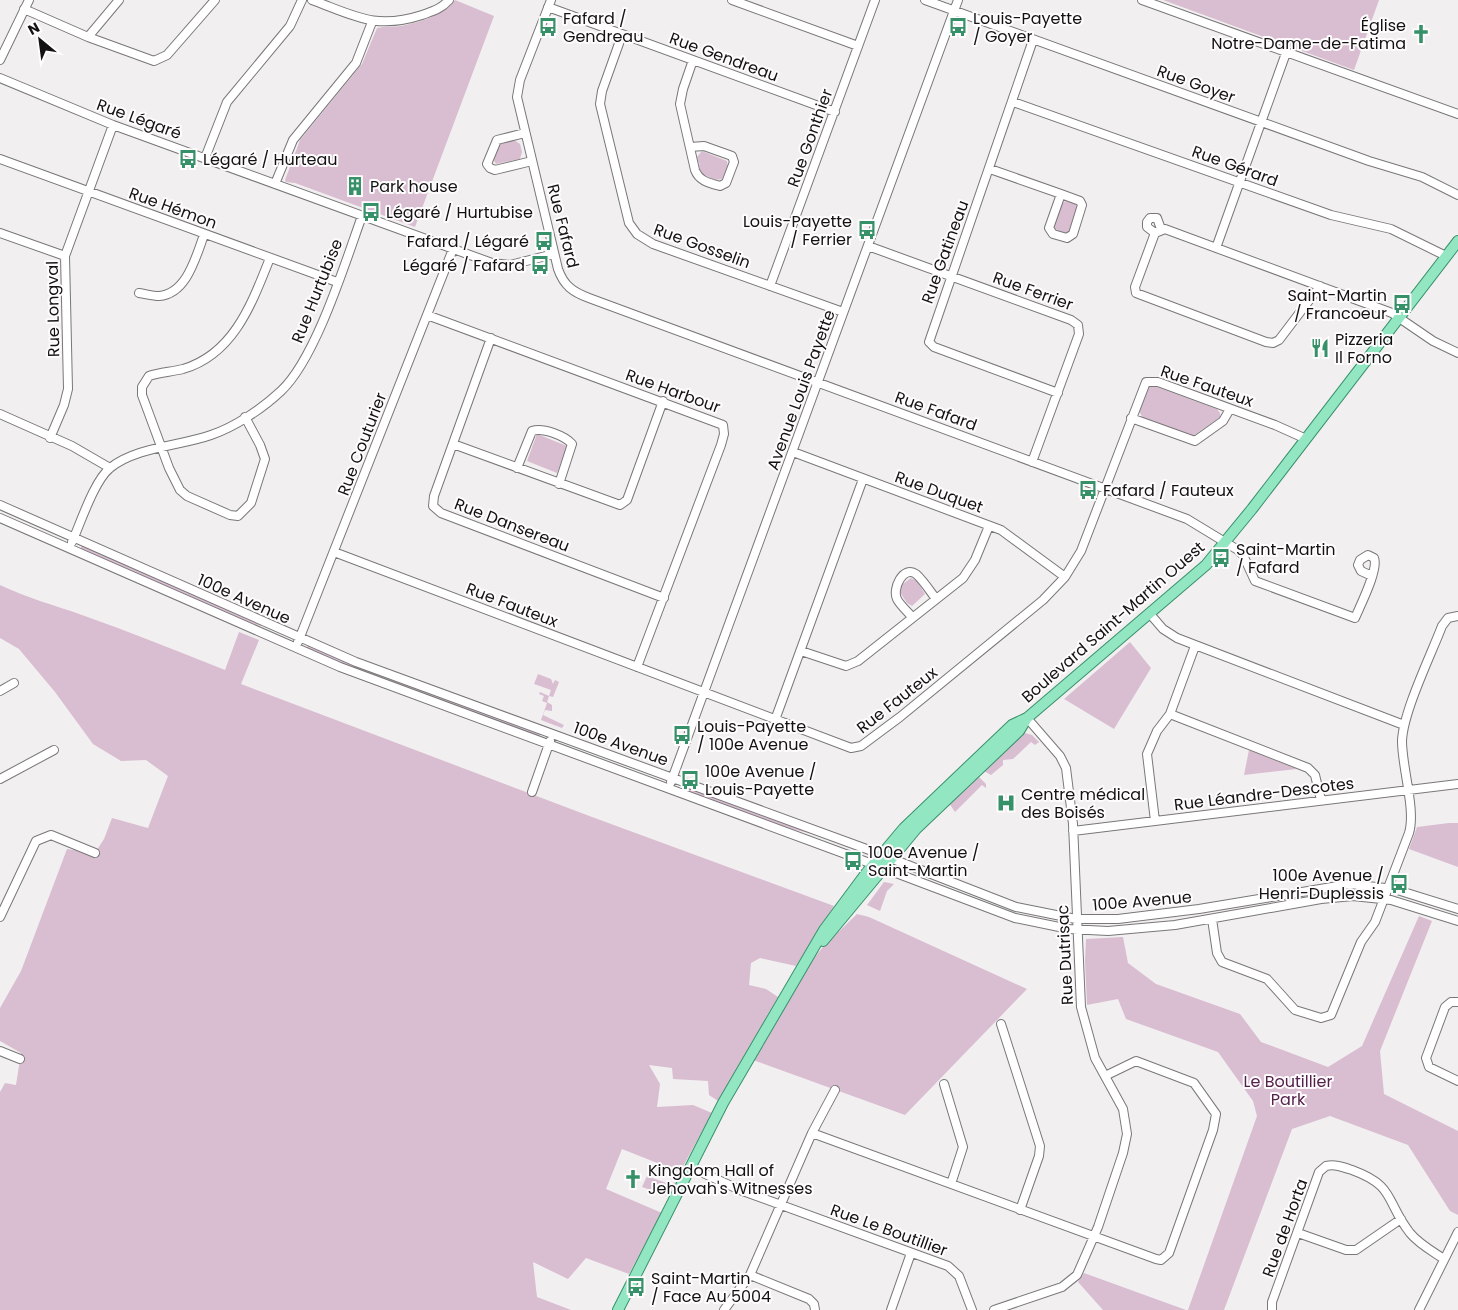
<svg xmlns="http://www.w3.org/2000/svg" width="1458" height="1310" viewBox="0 0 1458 1310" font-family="Poppins,sans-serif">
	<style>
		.green { fill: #d9bdd1 }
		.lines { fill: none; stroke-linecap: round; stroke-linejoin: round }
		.minor-casing { stroke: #797778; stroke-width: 10 }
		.major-casing { stroke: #37916a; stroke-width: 12 }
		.minor { stroke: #fff; stroke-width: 8 }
		.major { stroke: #93e6c2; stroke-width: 10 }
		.labels { text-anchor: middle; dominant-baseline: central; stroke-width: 4; stroke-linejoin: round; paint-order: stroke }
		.poi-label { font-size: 16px; fill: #121212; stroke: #fffcfe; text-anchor: start }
		.street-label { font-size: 16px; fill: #121212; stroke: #fffcfe }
		.park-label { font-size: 16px; fill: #54214a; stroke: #fffcfe }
	</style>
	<rect width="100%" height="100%" fill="#f2eff1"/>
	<path class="green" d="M455 0 494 16 415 227 295 183 286 182 285 180 300 140 362 64 377 28C385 26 393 27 401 26 422 22 441 15 455 0Z
		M1163 0H1379L1354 70Z
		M514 140 520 144 522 152 520 159 496 164 493 159 498 145Z
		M702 151 727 161 728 167 722 179 715 180 701 173 699 165 701 163 699 164 697 157Z
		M1066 201 1076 204 1078 209 1069 232 1066 234 1053 228 1062 203Z
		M1151 385 1217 409 1220 413V417L1193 436 1143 418 1139 411 1147 388Z
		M537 434 567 446 557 473 527 461Z
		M82 545 262 625 261 626 232 617 80 550Z
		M911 578 917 581 925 594 912 606 907 603 899 591 900 586Z
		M0 585C27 598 54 605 82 615 130 632 177 651 225 670L239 632 259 640 241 684 592 817 834 906 796 966 760 958 751 963 749 985 766 989 778 997 718 1101 709 1095 708 1081 673 1079 672 1068 649 1065 660 1084 657 1107 693 1105 712 1113 680 1172 622 1149 606 1189 662 1213 629 1274 586 1258 568 1279 533 1262 537 1297 571 1310H0V1092L5 1083 16 1085 21 1053 0 1041V1008L21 971 67 849 95 853 104 839 112 818 148 828 168 776 146 760 121 761 93 744 55 692 19 649 0 638Z
		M1130 642 1151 668 1114 729 1064 699Z
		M308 645 541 734 539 737 351 668 306 649Z
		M538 674 551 679 553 684 555 680 559 682 553 697 549 696 547 702 552 705V711L545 710 543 715 564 725 562 728 541 720 547 703 542 701 544 696 539 694 540 692 549 696 551 690 534 684Z
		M1025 733 1032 735 1039 742 1035 745 1031 742 1013 759 1003 760V765L991 775 984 771Z
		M1249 750 1297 769 1244 775Z
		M978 776 986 784V788L982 785 955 812 949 803Z
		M686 787 809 832V833C766 823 725 806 685 790Z
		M1449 823H1458V867L1409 849 1417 827Z
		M884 882 894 884 887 891 880 911 867 905Z
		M857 914 869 917 1027 989 905 1115 753 1060 812 960 823 947Z
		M1419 916 1432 921 1380 1051 1384 1094 1458 1131V1215L1450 1211 1408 1145 1330 1116 1292 1129 1224 1310H1188L1257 1116 1253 1101 1218 1052 1126 1019 1118 999 1087 1005 1085 961 1086 939 1123 937 1128 963 1156 984 1240 1014 1261 1042 1328 1067 1362 1046Z
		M647 1176 669 1184 676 1182 668 1196 642 1187Z
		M1084 1273 1186 1310H1103L1078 1282Z"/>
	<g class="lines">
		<g class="minor-casing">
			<path id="minor" d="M312 0C355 16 376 30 422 15 433 11 441 9 449 0
				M551 0 520 80 517 97 558 269C564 286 573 292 589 298L1187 519 1238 550 1243 555 1255 581 1355 618C1360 606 1379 569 1374 558L1368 555 1360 560 1358 565 1361 571 1372 576
				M732 0 858 46
				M925 0 1369 161 1422 177 1458 195
				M1142 0 1458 114
				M548 7 835 112
				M24 9 88 37 154 61 167 55 215 0
				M622 35 602 91 600 104 629 223 637 234 653 244 843 312
				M88 37 119 0
				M1033 40 929 342 934 347 1058 393
				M0 60 29 0
				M0 78 113 125 492 263 510 265 554 254
				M1013 102 1331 215 1391 229 1446 256
				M525 133 497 140 487 164 490 168 495 170 532 161
				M690 147 704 146 732 156 734 162 726 183 720 186C709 183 699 181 695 170L680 104 683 89 693 60
				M205 158 227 102 290 26 302 0
				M0 159 337 282
				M990 169 1061 194
				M275 184 293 140 356 63 372 22
				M1061 194 1080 201 1082 205 1073 234 1067 238 1053 234 1049 228Z
				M0 233 65 256
				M1155 233 1165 229 1392 313 1433 341 1458 353
				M1155 233 1135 287 1136 293 1266 342 1273 343 1279 340 1320 286
				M1155 233 1147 227V222L1150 218H1157L1161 229
				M868 246 1071 320 1078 325 1079 334 1032 462
				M1216 248 1286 53
				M770 286 875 0
				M139 293C146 294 153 296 159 296 187 294 196 256 204 235
				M427 315 723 425 724 434 721 445 637 667
				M491 338 434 496 433 506 441 513 664 598
				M0 414 72 446 110 468
				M245 417 260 445 265 459 251 503 238 516 230 515 187 496 180 490 169 468 142 395V387L149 376C160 372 171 372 183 369 234 354 252 303 270 258
				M1131 418 1195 441 1223 421 1230 409
				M50 438 64 405 68 389 65 256 113 125
				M453 444 620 505 627 500 663 401
				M793 452 1001 530 1065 577
				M517 468 532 431C543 427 565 436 572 444L559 484
				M0 505 356 662 872 851 1016 907 1076 919H1118L1199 909 1350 884 1394 889 1458 909
				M0 518 340 667 859 859 1015 918 1069 929 1108 931 1175 925 1321 899 1353 896 1391 900 1458 921
				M72 542C81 522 94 481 110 468 136 447 180 446 211 435 235 427 263 408 281 391 316 358 345 263 362 216
				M334 552 851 748 861 746 900 717 1043 600 1065 577 1081 551 1146 382H1158L1275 425 1304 438
				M1150 614 1163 629 1177 638 1404 725
				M912 617C908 612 900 605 897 599 892 589 903 565 916 574 923 580 930 591 936 599
				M298 642 453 249
				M801 651 846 666 858 661 963 578 975 560 989 526
				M0 691 14 683
				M1170 714 1308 768 1315 775 1321 800
				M775 720 863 479
				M0 779 54 750
				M671 782 958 0
				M532 792 550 741
				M1155 821 1147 754 1157 731 1170 714 1195 646
				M1073 831 1458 784
				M0 917 36 841 51 835 95 853
				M1212 919 1217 953 1222 962 1267 979 1295 1010 1321 1018 1331 1015 1361 942 1375 922 1409 833C1416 810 1402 768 1402 741 1403 712 1431 655 1442 626L1448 618 1458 616
				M1458 1002H1451L1445 1007 1426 1058 1429 1067 1458 1081
				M1001 1024 1040 1146 1039 1156 1020 1210
				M0 1051 20 1059
				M944 1084 963 1147 951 1184
				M812 1133 1156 1259 1161 1260 1169 1253 1213 1130 1216 1114 1194 1083 1136 1061 1105 1076
				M690 1167 740 1190 948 1266 959 1276 972 1310
				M1298 1233 1346 1250H1356L1401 1219
				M750 1275 809 1299 814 1304 815 1310
				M724 1310 750 1275 812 1133 835 1090
				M891 1310 911 1253
				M994 1310 1062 1287 1077 1275 1098 1227 1123 1153 1127 1134 1123 1109 1095 1058 1081 1007 1073 824 1066 768 1060 756 1027 718
				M1272 1310V1302L1319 1172 1326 1166C1335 1164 1343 1167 1352 1170 1396 1186 1385 1201 1410 1233 1419 1244 1432 1251 1444 1259
				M1419 1310 1458 1232"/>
		</g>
		<g class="major-casing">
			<path id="major" d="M823 941 916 829 1019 731 1027 718
				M618 1310 723 1103 824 930 867 872 904 828 1012 725 1027 718 1206 565 1252 509 1458 241"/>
		</g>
		<use href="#minor" class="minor"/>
		<use href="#major" class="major"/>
	</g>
	<defs>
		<g id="bus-bare" transform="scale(1.5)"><path d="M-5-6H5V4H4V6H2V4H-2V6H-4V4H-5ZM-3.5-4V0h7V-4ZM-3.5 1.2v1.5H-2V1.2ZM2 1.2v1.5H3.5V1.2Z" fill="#369168" stroke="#fffcfe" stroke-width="2.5" paint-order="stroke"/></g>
		<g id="church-bare" transform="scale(1.5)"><path d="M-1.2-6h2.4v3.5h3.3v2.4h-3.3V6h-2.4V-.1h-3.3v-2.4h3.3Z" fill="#369168" stroke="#fffcfe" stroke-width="2.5" paint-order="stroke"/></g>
		<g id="building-bare" transform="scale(1.5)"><path d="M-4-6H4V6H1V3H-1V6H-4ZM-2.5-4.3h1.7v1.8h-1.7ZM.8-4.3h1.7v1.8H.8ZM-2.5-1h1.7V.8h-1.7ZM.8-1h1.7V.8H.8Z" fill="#369168" stroke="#fffcfe" stroke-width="2.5" paint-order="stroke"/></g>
		<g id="restaurant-bare" transform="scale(1.5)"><path d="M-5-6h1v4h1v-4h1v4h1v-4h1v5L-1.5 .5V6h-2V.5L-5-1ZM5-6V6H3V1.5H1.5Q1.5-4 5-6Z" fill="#369168" stroke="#fffcfe" stroke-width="2.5" paint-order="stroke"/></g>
		<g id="hospital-bare" transform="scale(1.5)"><path d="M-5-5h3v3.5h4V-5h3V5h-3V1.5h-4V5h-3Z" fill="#369168" stroke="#fffcfe" stroke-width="2.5" paint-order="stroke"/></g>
	</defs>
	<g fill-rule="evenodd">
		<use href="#bus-bare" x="548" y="27"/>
		<use href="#bus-bare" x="958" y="27"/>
		<use href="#church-bare" x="1421" y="34"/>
		<use href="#bus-bare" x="188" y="159"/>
		<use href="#building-bare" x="355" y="186"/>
		<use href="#bus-bare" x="371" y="212"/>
		<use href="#bus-bare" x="867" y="230"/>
		<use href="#bus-bare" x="544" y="241"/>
		<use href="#bus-bare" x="540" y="265"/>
		<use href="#bus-bare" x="1402" y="304"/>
		<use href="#restaurant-bare" x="1320" y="348"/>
		<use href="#bus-bare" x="1088" y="490"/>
		<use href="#bus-bare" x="1221" y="558"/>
		<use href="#bus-bare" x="682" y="735"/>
		<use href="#bus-bare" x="690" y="780"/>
		<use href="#hospital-bare" x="1006" y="803"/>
		<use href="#bus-bare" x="853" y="861"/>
		<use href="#bus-bare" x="1399" y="884"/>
		<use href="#church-bare" x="633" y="1179"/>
		<use href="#bus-bare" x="636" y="1287"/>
	</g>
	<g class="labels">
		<g class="poi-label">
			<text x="563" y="18">Fafard /<tspan x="563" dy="18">Gendreau</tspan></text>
			<text x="973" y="18">Louis-Payette<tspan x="973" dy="18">/ Goyer</tspan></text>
			<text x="1406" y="25" text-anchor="end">Église<tspan x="1406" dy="18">Notre-Dame-de-Fatima</tspan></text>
			<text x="203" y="159">Légaré / Hurteau</text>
			<text x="370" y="186">Park house</text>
			<text x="386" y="212">Légaré / Hurtubise</text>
			<text x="852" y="221" text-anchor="end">Louis-Payette<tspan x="852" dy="18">/ Ferrier</tspan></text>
			<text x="529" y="241" text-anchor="end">Fafard / Légaré</text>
			<text x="525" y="265" text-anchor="end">Légaré / Fafard</text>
			<text x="1387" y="295" text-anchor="end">Saint-Martin<tspan x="1387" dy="18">/ Francoeur</tspan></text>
			<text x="1335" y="339">Pizzeria<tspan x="1335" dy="18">Il Forno</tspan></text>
			<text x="1103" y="490">Fafard / Fauteux</text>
			<text x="1236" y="549">Saint-Martin<tspan x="1236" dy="18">/ Fafard</tspan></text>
			<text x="697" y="726">Louis-Payette<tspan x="697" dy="18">/ 100e Avenue</tspan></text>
			<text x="705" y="771">100e Avenue /<tspan x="705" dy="18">Louis-Payette</tspan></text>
			<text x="1021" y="794">Centre médical<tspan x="1021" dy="18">des Boisés</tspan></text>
			<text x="868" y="852">100e Avenue /<tspan x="868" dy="18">Saint-Martin</tspan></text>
			<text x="1384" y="875" text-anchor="end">100e Avenue /<tspan x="1384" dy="18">Henri-Duplessis</tspan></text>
			<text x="648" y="1170">Kingdom Hall of<tspan x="648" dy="18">Jehovah's Witnesses</tspan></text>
			<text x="651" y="1278">Saint-Martin<tspan x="651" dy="18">/ Face Au 5004</tspan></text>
		</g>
		<g class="street-label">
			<text transform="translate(724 57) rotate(20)">Rue Gendreau</text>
			<text transform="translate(1196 84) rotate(20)">Rue Goyer</text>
			<text transform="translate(139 119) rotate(20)">Rue Légaré</text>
			<text transform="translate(810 138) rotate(-70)">Rue Gonthier</text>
			<text transform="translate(1235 166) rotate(20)">Rue Gérard</text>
			<text transform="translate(173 208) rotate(20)">Rue Hémon</text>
			<text transform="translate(563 226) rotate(76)">Rue Fafard</text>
			<text transform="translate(702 246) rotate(20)">Rue Gosselin</text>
			<text transform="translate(945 252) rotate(-70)">Rue Gatineau</text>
			<text transform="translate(317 291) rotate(-68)">Rue Hurtubise</text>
			<text transform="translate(1033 291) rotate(20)">Rue Ferrier</text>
			<text transform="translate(53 309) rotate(-91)">Rue Longval</text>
			<text transform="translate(1207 386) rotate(19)">Rue Fauteux</text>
			<text transform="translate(801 390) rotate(-70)">Avenue Louis Payette</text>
			<text transform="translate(673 391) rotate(20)">Rue Harbour</text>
			<text transform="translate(936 411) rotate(20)">Rue Fafard</text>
			<text transform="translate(362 444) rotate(-69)">Rue Couturier</text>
			<text transform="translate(939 492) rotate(20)">Rue Duquet</text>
			<text transform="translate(512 525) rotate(21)">Rue Dansereau</text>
			<text transform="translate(244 599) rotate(24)">100e Avenue</text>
			<text transform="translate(512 605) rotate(21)">Rue Fauteux</text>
			<text transform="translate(1113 622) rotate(-41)">Boulevard Saint-Martin Ouest</text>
			<text transform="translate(897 700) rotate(-38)">Rue Fauteux</text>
			<text transform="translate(621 744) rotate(20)">100e Avenue</text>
			<text transform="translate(1264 794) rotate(-7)">Rue Léandre-Descotes</text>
			<text transform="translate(1142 901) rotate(-5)">100e Avenue</text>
			<text transform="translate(1065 955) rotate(-93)">Rue Dutrisac</text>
			<text transform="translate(1285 1228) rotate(-70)">Rue de Horta</text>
			<text transform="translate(889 1230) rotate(20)">Rue Le Boutillier</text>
		</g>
		<g class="park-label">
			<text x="1288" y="1081">Le Boutillier<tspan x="1288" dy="18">Park</tspan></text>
		</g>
	</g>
	<g transform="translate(40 40) rotate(331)" stroke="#fffcfe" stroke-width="4" paint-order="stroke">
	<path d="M0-4L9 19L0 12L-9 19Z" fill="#121212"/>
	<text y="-8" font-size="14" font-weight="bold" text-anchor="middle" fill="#121212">N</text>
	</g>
</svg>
